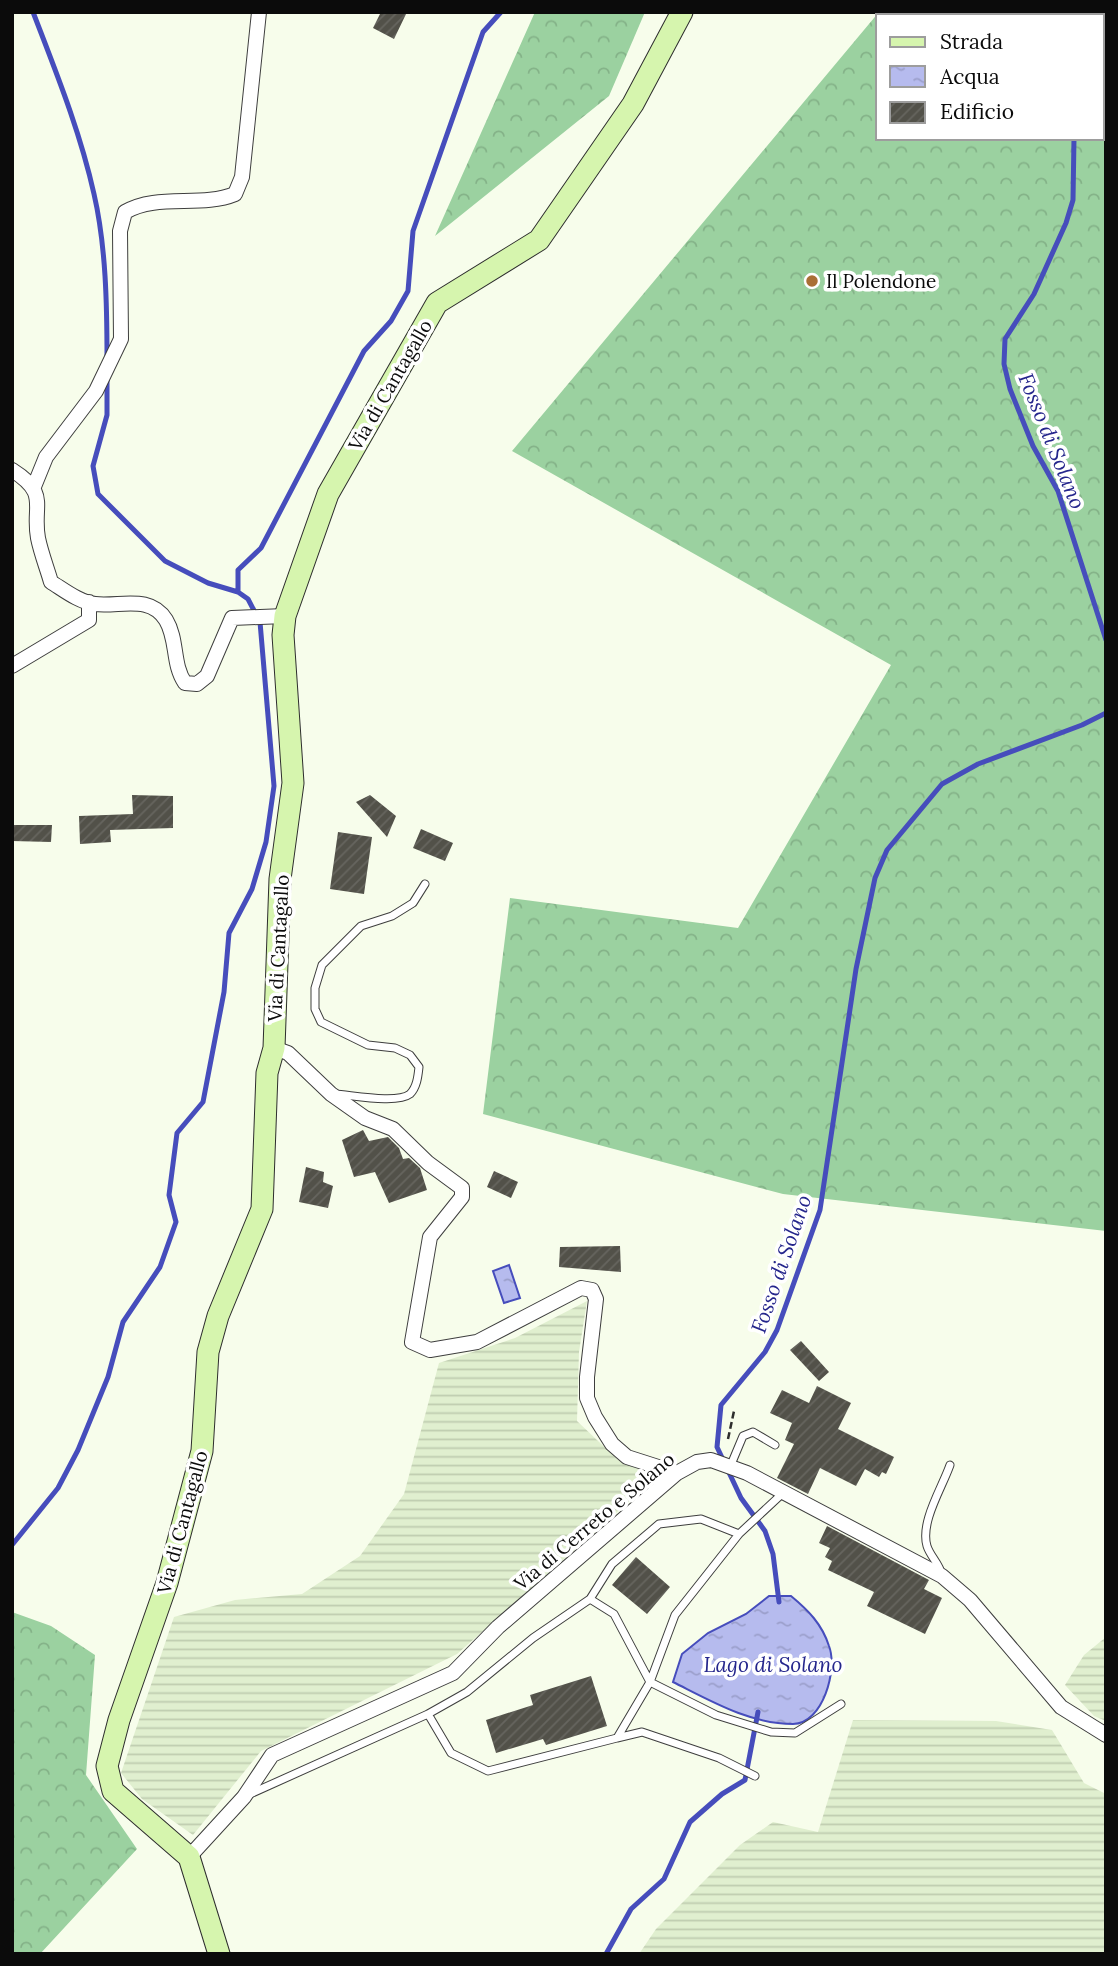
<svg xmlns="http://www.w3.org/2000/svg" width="1118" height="1966" viewBox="0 0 1118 1966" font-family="Lora,serif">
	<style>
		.farmland { fill: url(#farmland-rules) }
		.forest { fill: url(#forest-crowns); fill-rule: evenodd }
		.water { fill: url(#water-ripples); stroke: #464dbc; stroke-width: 2 }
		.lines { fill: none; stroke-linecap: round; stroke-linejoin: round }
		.stream { stroke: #464dbc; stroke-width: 5 }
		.building { fill: url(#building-hatch) }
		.lane-casing { stroke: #3e3e3e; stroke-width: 9 }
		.street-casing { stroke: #3e3e3e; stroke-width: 16 }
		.secondary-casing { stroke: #2d2d2d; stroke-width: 23 }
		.path { stroke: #2d2d2d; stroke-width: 2.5; stroke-dasharray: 7 3.5; stroke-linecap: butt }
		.lane { stroke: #fff; stroke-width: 7 }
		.street { stroke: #fff; stroke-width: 14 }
		.secondary { stroke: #d6f5ae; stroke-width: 21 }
		.poi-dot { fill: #a96f35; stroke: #fff; stroke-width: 2.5 }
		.labels { text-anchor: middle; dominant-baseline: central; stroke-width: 7; stroke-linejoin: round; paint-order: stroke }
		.poi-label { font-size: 19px; fill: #0b0b0b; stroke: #fff; text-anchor: start }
		.street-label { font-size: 19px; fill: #0b0b0b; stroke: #fff }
		.water-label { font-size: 21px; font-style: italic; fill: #25268c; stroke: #fff }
	</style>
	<defs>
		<pattern id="farmland-rules" width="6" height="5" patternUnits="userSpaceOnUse" patternTransform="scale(1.75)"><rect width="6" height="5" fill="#e0efcf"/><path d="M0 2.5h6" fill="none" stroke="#bfccb0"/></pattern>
		<pattern id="forest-crowns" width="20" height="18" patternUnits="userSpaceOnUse" patternTransform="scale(1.75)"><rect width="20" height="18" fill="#9bd1a0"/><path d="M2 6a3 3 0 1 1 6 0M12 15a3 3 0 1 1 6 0" fill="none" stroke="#84b288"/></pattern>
		<pattern id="water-ripples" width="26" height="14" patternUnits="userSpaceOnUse" patternTransform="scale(1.75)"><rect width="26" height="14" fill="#b6bbee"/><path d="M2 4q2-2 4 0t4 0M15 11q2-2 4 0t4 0" fill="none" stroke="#9b9fcb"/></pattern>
		<pattern id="building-hatch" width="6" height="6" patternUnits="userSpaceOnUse" patternTransform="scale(1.75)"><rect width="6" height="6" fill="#525149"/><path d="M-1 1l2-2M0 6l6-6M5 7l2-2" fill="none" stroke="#66655f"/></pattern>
	</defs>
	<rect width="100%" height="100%" fill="#f7fdeb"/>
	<path class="farmland" d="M587 1301 579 1352 577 1421 617 1459 660 1474 457 1654 261 1751 193 1835 142 1799 121 1773 174 1617 235 1600 302 1594 360 1556 404 1494 439 1363 515 1338Z
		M1106 1637V1721L1094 1716 1065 1685 1084 1655Z
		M853 1720 996 1721 1052 1730 1084 1783 1106 1794V1954H639L656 1929 740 1845 773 1822 818 1832Z"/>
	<path class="forest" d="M535 12H645L609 96 435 236Z
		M879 12H1106V1231L783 1194 483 1114 510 898 738 928 891 665 512 451ZM878 16H1102V138H878Z
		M12 1612 51 1626 95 1655 86 1775 137 1849 40 1954H12Z"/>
	<path class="water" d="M509 1265 520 1298 504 1303 493 1271Z
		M769 1596H791C808 1610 822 1624 829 1646 838 1669 823 1724 793 1724 750 1724 711 1701 673 1682L682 1654 708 1633 746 1614Z"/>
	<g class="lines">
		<path class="stream" d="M33 12C56 72 80 131 94 194 106 246 107 305 107 359
			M988 12 991 16
			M1102 130H1106
			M1074 138 1073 200 1066 223 1034 294 1005 339 1004 364 1010 389 1033 446 1058 491 1106 640
			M107 379V415L93 466 98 494 165 561 208 583 238 592
			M12 1545 58 1488 78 1450 108 1377 123 1322 160 1267 176 1222 169 1195 177 1133 203 1102 224 992 229 933 252 889 266 842 274 786 260 622 248 599 238 592V570L261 548 364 351 391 321 408 291 413 231 483 32 501 12
			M779 1602 773 1554 765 1531 741 1498 717 1447 721 1405 765 1352 777 1330 820 1210 856 969 875 878 887 850 942 784 978 764 1082 725 1106 713
			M606 1954 631 1909 664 1879 690 1822 722 1794 745 1780 758 1712"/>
	</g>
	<path class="building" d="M381 12H407L394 39 373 28Z
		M132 795 173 796V828L110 830 111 842 80 844 79 816 133 814Z
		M370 795 396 816 387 837 356 802Z
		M12 825H52L51 842 12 841Z
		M421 829 453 843 445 861 413 848Z
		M338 832 372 837 364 894 330 889Z
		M363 1130 369 1141 388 1137 399 1148 403 1159 409 1158 420 1168 427 1190 389 1203 375 1172 354 1177 342 1140Z
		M306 1167 324 1172 323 1182 333 1186 328 1208 299 1202Z
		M494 1171 518 1182 511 1198 487 1187Z
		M620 1246 621 1272 559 1267 560 1247Z
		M801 1341 829 1372 819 1381 790 1350Z
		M817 1386 851 1403 838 1429 894 1457 886 1474 882 1472 879 1477 865 1469 856 1486 820 1468 808 1494 777 1478 794 1444 785 1440 792 1423 770 1413 782 1390 809 1403Z
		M827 1526 929 1580 924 1589 942 1598 925 1634 867 1606 874 1592 828 1570 832 1561 825 1557 830 1548 819 1543Z
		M636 1557 670 1587 647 1614 612 1585Z
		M591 1676 607 1726 546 1745 543 1739 496 1753 486 1720 533 1705 530 1695Z"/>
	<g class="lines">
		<g class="lane-casing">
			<path id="lane" d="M335 1094C352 1095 397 1104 410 1094 417 1087 418 1076 419 1067L410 1055 395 1048 368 1045 321 1022 315 1009V988L322 965 361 926 392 916 413 903 425 884
				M730 1467 743 1436 753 1432 775 1445
				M942 1575C939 1563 930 1556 927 1546 920 1522 942 1488 950 1465
				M590 1599 614 1614 650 1682 716 1715 771 1732 795 1733 841 1704
				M428 1714 451 1753 488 1771 617 1738 650 1682 675 1615 739 1534 783 1493
				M617 1738 642 1732 719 1758 755 1776
				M250 1794 428 1714 467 1692 533 1638 590 1599 612 1564 659 1524 701 1519 739 1534"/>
		</g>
		<g class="street-casing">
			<path id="street" d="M12 470C50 494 32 505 38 538 41 553 47 568 51 582 64 590 79 602 95 604 120 607 150 594 166 620 178 640 172 664 185 683L197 684 207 676 232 618 285 616
				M33 489 46 457 96 391 121 339 120 231 125 212C157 193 201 208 235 194L242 177 259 12
				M12 666 89 620V602
				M274 1048 288 1053 331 1094 365 1118 393 1129 428 1163 462 1188V1197L430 1237 412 1342 430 1350 477 1342 581 1288 592 1290 596 1299 587 1377V1398L595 1417 612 1444 627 1457 677 1473
				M189 1857 244 1797 272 1755 453 1673 498 1627 677 1473 697 1462 711 1460 747 1473 942 1576 970 1600 1061 1707 1106 1735"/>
		</g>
		<g class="secondary-casing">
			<path id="secondary" d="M219 1954 189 1857 113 1791 107 1766 119 1720 167 1583 202 1451 208 1352 218 1316 262 1209 267 1073 274 1048 280 879 293 783 283 635 285 616 328 494 437 303 539 240 633 104 682 12"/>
		</g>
		<path class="path" d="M728 1439 734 1411"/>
		<use href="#lane" class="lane"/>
		<use href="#street" class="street"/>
		<use href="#secondary" class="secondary"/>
	</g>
	<circle class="poi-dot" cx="812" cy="281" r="7"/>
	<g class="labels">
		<g class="poi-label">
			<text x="826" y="281">Il Polendone</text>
		</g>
		<g class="street-label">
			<text transform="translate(390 385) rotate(-60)">Via di Cantagallo</text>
			<text transform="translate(278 948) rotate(-87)">Via di Cantagallo</text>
			<text transform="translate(594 1521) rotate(-40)">Via di Cerreto e Solano</text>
			<text transform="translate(182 1522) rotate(-75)">Via di Cantagallo</text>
		</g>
		<g class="water-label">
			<text transform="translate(1052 441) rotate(68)">Fosso di Solano</text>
			<text transform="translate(781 1264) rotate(-71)">Fosso di Solano</text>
			<text x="773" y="1664">Lago di Solano</text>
		</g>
	</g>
	<rect width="1118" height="1966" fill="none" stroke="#0b0b0b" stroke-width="28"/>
	<rect x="876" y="14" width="228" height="126" fill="#ffffff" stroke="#9d9d9d" stroke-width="2"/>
	<rect x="890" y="37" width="35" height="10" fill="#d6f5ae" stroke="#9d9d9d" stroke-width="2"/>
	<text x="940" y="49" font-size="21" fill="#0b0b0b">Strada</text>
	<rect x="890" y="66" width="35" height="21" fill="url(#water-ripples)" stroke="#9d9d9d" stroke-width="2"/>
	<text x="940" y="84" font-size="21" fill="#0b0b0b">Acqua</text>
	<rect x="890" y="102" width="35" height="21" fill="url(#building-hatch)" stroke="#9d9d9d" stroke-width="2"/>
	<text x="940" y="119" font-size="21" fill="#0b0b0b">Edificio</text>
</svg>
